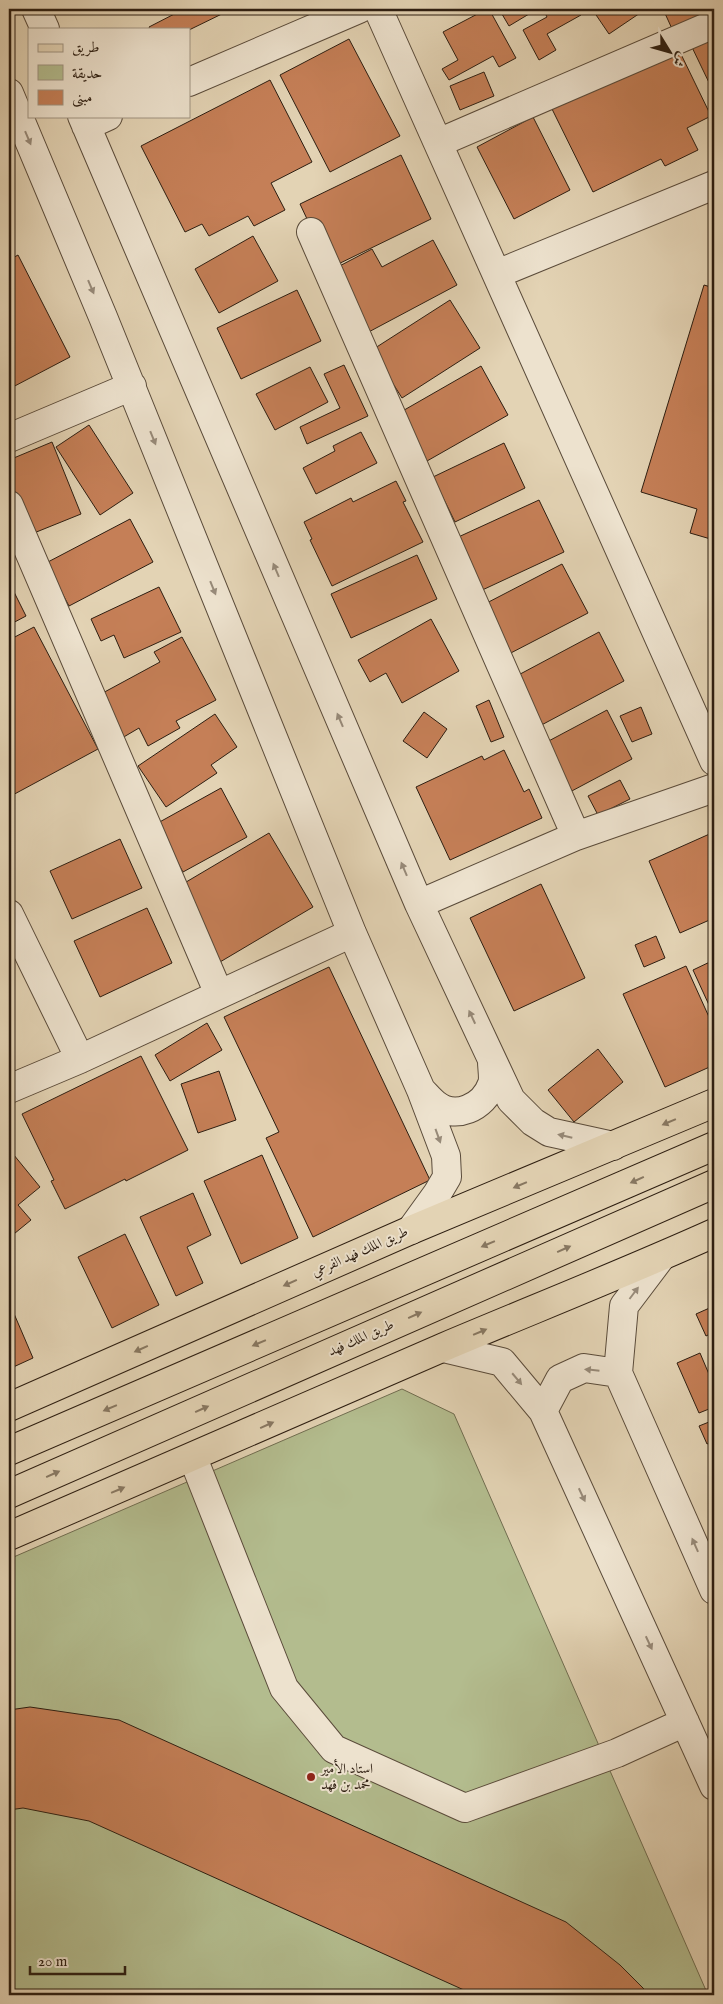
<svg xmlns="http://www.w3.org/2000/svg" width="723" height="2004" viewBox="0 0 723 2004" font-family="'IM FELL English',Amiri,serif">
	<style>
		.green { fill: #b3bc8e; stroke: #706d50 }
		.building { fill: #c57f57; stroke: #2d1e11 }
		.lines { fill: none; stroke-linecap: round; stroke-linejoin: round }
		.minor-casing { stroke: #5a4b3a; stroke-width: 30 }
		.major-casing { stroke: #2d1e11; stroke-width: 30 }
		.highway-casing { stroke: #2d1e11; stroke-width: 30 }
		.minor { stroke: #ede2ce; stroke-width: 28 }
		.major { stroke: #e3d3b4; stroke-width: 28 }
		.highway { stroke: #e3d3b4; stroke-width: 28 }
		.oneway { fill: #978a79 }
		.oneway2 { fill: #887862 }
		.poi-dot { fill: #8f2418; stroke: #ede2ce; stroke-width: 2 }
		.labels { text-anchor: middle; dominant-baseline: central; stroke-width: 4; stroke-linejoin: round; paint-order: stroke }
		.street-label { font-size: 14px; fill: #2d1e11; stroke: #ede2ce }
		.poi-label { font-size: 14px; fill: #2d1e11; stroke: #ede2ce; text-anchor: start }
	</style>
	<rect width="100%" height="100%" fill="#e3d3b4"/>
	<filter id="stains"><feTurbulence type="fractalNoise" baseFrequency=".004" numOctaves="4"/><feColorMatrix values="0 0 0 0 .2 0 0 0 0 .09 0 0 0 0 .02 0 0 0 .5 -.17"/></filter>
	<radialGradient id="worn" r=".72"><stop offset=".6" stop-color="#630" stop-opacity="0"/><stop offset="1" stop-color="#630" stop-opacity=".3"/></radialGradient>
	<path class="green" d="M402 1389 454 1414 708 1995H9V1559Z"/>
	<path class="building" d="M184 9H232L189 30V29H150L149 27Z
		M487 9H489L516 58 499 67 493 56 449 80 442 69 458 60 443 32Z
		M499 9H526L529 14 509 26Z
		M543 9H578L581 15 547 34 556 50 539 60 523 30 547 17Z
		M592 9H646L609 34Z
		M663 9H714V12L673 31Z
		M714 29V93L689 41Z
		M349 39 400 136 330 172 280 75Z
		M678 48 711 116 687 128 698 150 665 166 661 159 593 192 552 109Z
		M484 72 494 96 460 110 450 86Z
		M270 80 312 162 271 183 285 210 254 226 248 216 209 236 202 224 185 232 141 146Z
		M533 117 570 190 514 219 477 147Z
		M401 155 431 219 330 268 300 204Z
		M253 236 278 281 219 313 195 269Z
		M433 240 457 285 363 335 330 271 372 249 382 267Z
		M18 255 70 357 9 389V260Z
		M704 285 714 288V540L690 533 697 509 641 492Z
		M297 290 321 341 241 379 217 328Z
		M450 300 480 348 402 398 372 350Z
		M344 365 368 416 307 444 300 427 340 408 324 374Z
		M481 366 508 415 427 461 399 413Z
		M310 367 328 402 275 430 256 394Z
		M89 425 133 493 100 515 56 447Z
		M361 432 377 463 316 494 303 468 335 451 333 446Z
		M52 442 81 514 24 537 9 499V460Z
		M504 443 525 488 455 522 433 477Z
		M396 481 406 501 403 502 423 542 332 586 310 540 312 539 304 522 351 498 353 502Z
		M539 500 564 552 478 592 454 539Z
		M130 519 153 562 69 606 46 563Z
		M417 555 437 599 351 638 331 594Z
		M562 564 588 613 505 656 479 607Z
		M9 582 26 616 9 625Z
		M159 587 181 632 124 658 114 635 101 641 91 619Z
		M431 619 459 671 402 703 386 673 370 682 358 660Z
		M34 627 98 749 9 797V640Z
		M599 632 624 681 534 729 509 680Z
		M182 637 216 700 176 721 180 728 148 746 139 728 122 738 99 695 160 662 154 652Z
		M489 700 504 737 491 742 476 706Z
		M641 707 652 734 632 742 620 716Z
		M607 710 632 759 568 793 543 744Z
		M424 712 447 729 427 758 403 741Z
		M215 714 237 747 211 765 217 773 166 807 138 766Z
		M504 750 524 792 529 789 542 818 450 860 416 787 482 756 484 760Z
		M620 780 630 799 598 815 588 796Z
		M221 788 247 837 183 872 156 824Z
		M714 832V918L680 933 649 861Z
		M269 833 313 907 220 962 176 888Z
		M120 839 142 888 72 919 50 871Z
		M541 884 585 978 514 1011 470 918Z
		M147 908 172 963 100 997 74 941Z
		M656 936 665 958 644 967 635 945Z
		M714 960V1016L693 970Z
		M686 966 714 1028V1065L665 1087 623 994Z
		M329 967 430 1180 313 1237 266 1138 279 1132 224 1017Z
		M207 1023 222 1050 170 1081 155 1055Z
		M598 1049 623 1082 574 1122 548 1090Z
		M141 1056 188 1150 126 1181 125 1179 65 1209 51 1181 54 1180 22 1114Z
		M219 1071 236 1120 198 1133 181 1084Z
		M9 1149 40 1187 18 1205 31 1220 9 1238Z
		M262 1155 298 1238 241 1264 204 1181Z
		M193 1193 211 1235 187 1247 203 1283 176 1296 140 1217Z
		M125 1234 159 1305 112 1328 78 1257Z
		M9 1302 33 1358 9 1369Z
		M714 1306V1332L706 1336 696 1314Z
		M700 1353 714 1386V1407L699 1413 677 1363Z
		M714 1420V1441L707 1444 699 1426Z
		M30 1707 119 1720 566 1922 620 1965 650 1995H475L89 1821 23 1808 9 1810V1710Z"/>
	<g class="lines">
		<g class="minor-casing">
			<path id="minor" d="M36 9 45 29
				M378 9 714 761
				M189 82 359 9
				M9 93 103 317 352 933 421 1090 446 1156 447 1177 437 1194 411 1230
				M82 116 419 904 511 1100 533 1122 549 1132 613 1146
				M86 126 108 116
				M438 143 714 24
				M311 232 576 836
				M497 274 714 185
				M9 438 132 386
				M9 505 219 994
				M419 904 576 836 714 788
				M9 914 80 1059
				M9 1089 80 1059 352 933
				M421 1090C426 1095 430 1100 435 1104 455 1121 484 1107 492 1084 494 1078 492 1068 492 1061
				M443 1348 502 1362 543 1411
				M618 1373 624 1306 661 1257
				M193 1458 284 1688 334 1749 465 1808 617 1753 685 1722
				M714 1590 618 1373 584 1368 560 1379 543 1411 714 1786"/>
		</g>
		<g class="major-casing">
			<path id="major" d="M9 1407 411 1230 714 1103
				M9 1536C154 1474 299 1409 444 1347 534 1309 625 1273 714 1233"/>
		</g>
		<g class="highway-casing">
			<path id="highway" d="M9 1451 714 1146
				M9 1494 714 1184"/>
		</g>
		<use href="#minor" class="minor"/>
		<use href="#major" class="major"/>
		<use href="#highway" class="highway"/>
	</g>
	<defs><path id="oneway-solid" d="M-6-.8H1V-3.2L6.5 0L1 3.2V.8H-6Z" transform="scale(1.25)"/></defs>
	<g class="oneway">
		<use href="#oneway-solid" transform="translate(28 138) rotate(67)"/>
		<use href="#oneway-solid" transform="translate(91 287) rotate(67)"/>
		<use href="#oneway-solid" transform="translate(153 438) rotate(68)"/>
		<use href="#oneway-solid" transform="translate(276 570) rotate(-113)"/>
		<use href="#oneway-solid" transform="translate(213 588) rotate(68)"/>
		<use href="#oneway-solid" transform="translate(340 720) rotate(-113)"/>
		<use href="#oneway-solid" transform="translate(404 869) rotate(-113)"/>
		<use href="#oneway-solid" transform="translate(472 1017) rotate(-115)"/>
		<use href="#oneway-solid" transform="translate(438 1136) rotate(70)"/>
		<use href="#oneway-solid" transform="translate(565 1136) rotate(-167)"/>
		<use href="#oneway-solid" transform="translate(634 1293) rotate(-53)"/>
		<use href="#oneway-solid" transform="translate(592 1370) rotate(-174)"/>
		<use href="#oneway-solid" transform="translate(517 1379) rotate(50)"/>
		<use href="#oneway-solid" transform="translate(582 1495) rotate(65)"/>
		<use href="#oneway-solid" transform="translate(695 1545) rotate(-114)"/>
		<use href="#oneway-solid" transform="translate(649 1643) rotate(65)"/>
	</g>
	<g class="oneway2">
		<use href="#oneway-solid" transform="translate(669 1122) rotate(157)"/>
		<use href="#oneway-solid" transform="translate(637 1180) rotate(156)"/>
		<use href="#oneway-solid" transform="translate(520 1185) rotate(157)"/>
		<use href="#oneway-solid" transform="translate(488 1244) rotate(157)"/>
		<use href="#oneway-solid" transform="translate(564 1249) rotate(-24)"/>
		<use href="#oneway-solid" transform="translate(290 1283) rotate(156)"/>
		<use href="#oneway-solid" transform="translate(415 1315) rotate(-24)"/>
		<use href="#oneway-solid" transform="translate(480 1332) rotate(-23)"/>
		<use href="#oneway-solid" transform="translate(259 1343) rotate(157)"/>
		<use href="#oneway-solid" transform="translate(141 1349) rotate(156)"/>
		<use href="#oneway-solid" transform="translate(110 1408) rotate(157)"/>
		<use href="#oneway-solid" transform="translate(202 1409) rotate(-24)"/>
		<use href="#oneway-solid" transform="translate(267 1425) rotate(-24)"/>
		<use href="#oneway-solid" transform="translate(53 1474) rotate(-24)"/>
		<use href="#oneway-solid" transform="translate(118 1490) rotate(-23)"/>
	</g>
	<circle class="poi-dot" cx="311" cy="1777" r="5"/>
	<g class="labels">
		<g class="street-label">
			<text transform="translate(360 1252) rotate(-24)">طريق الملك فهد الفرعي</text>
			<text transform="translate(361 1338) rotate(-24)">طريق الملك فهد</text>
		</g>
		<g class="poi-label">
			<text x="321" y="1769">استاد الأمير<tspan x="321" dy="16">محمد بن فهد</tspan></text>
		</g>
	</g>
	<rect width="723" height="2004" fill="none" stroke="#e3d3b4" stroke-width="30"/>
	<rect x="10" y="10" width="703" height="1984" fill="none" stroke="#2d1e11" stroke-width="2.5"/>
	<rect x="15" y="15" width="693" height="1974" fill="none" stroke="#2d1e11"/>
	<rect x="28" y="28" width="162" height="90" fill="#ede2ce" stroke="#a09482"/>
	<rect x="38" y="44" width="25" height="8" fill="#e3d3b4" stroke="#a09482"/>
	<text x="72" y="52" font-size="15" fill="#2d1e11">طريق</text>
	<rect x="38" y="65" width="25" height="15" fill="#b3bc8e" stroke="#a09482"/>
	<text x="72" y="78" font-size="15" fill="#2d1e11">حديقة</text>
	<rect x="38" y="90" width="25" height="15" fill="#c57f57" stroke="#a09482"/>
	<text x="72" y="102" font-size="15" fill="#2d1e11">مبنى</text>
	<g transform="translate(670 52) rotate(127)" stroke="#ede2ce" stroke-width="4" paint-order="stroke">
	<path d="M0-4L9 19L0 12L-9 19Z" fill="#2d1e11"/>
	<text y="-8" font-size="14" font-weight="bold" text-anchor="middle" fill="#2d1e11">ش</text>
	</g>
	<path d="M30 1966v8h95v-8" fill="none" stroke="#2d1e11" stroke-width="2.5"/>
	<text x="38" y="1966" font-size="15" fill="#2d1e11" stroke="#ede2ce" stroke-width="4" paint-order="stroke">20 m</text>
	<rect width="100%" height="100%" filter="url(#stains)"/>
	<rect width="100%" height="100%" fill="url(#worn)"/>
</svg>
